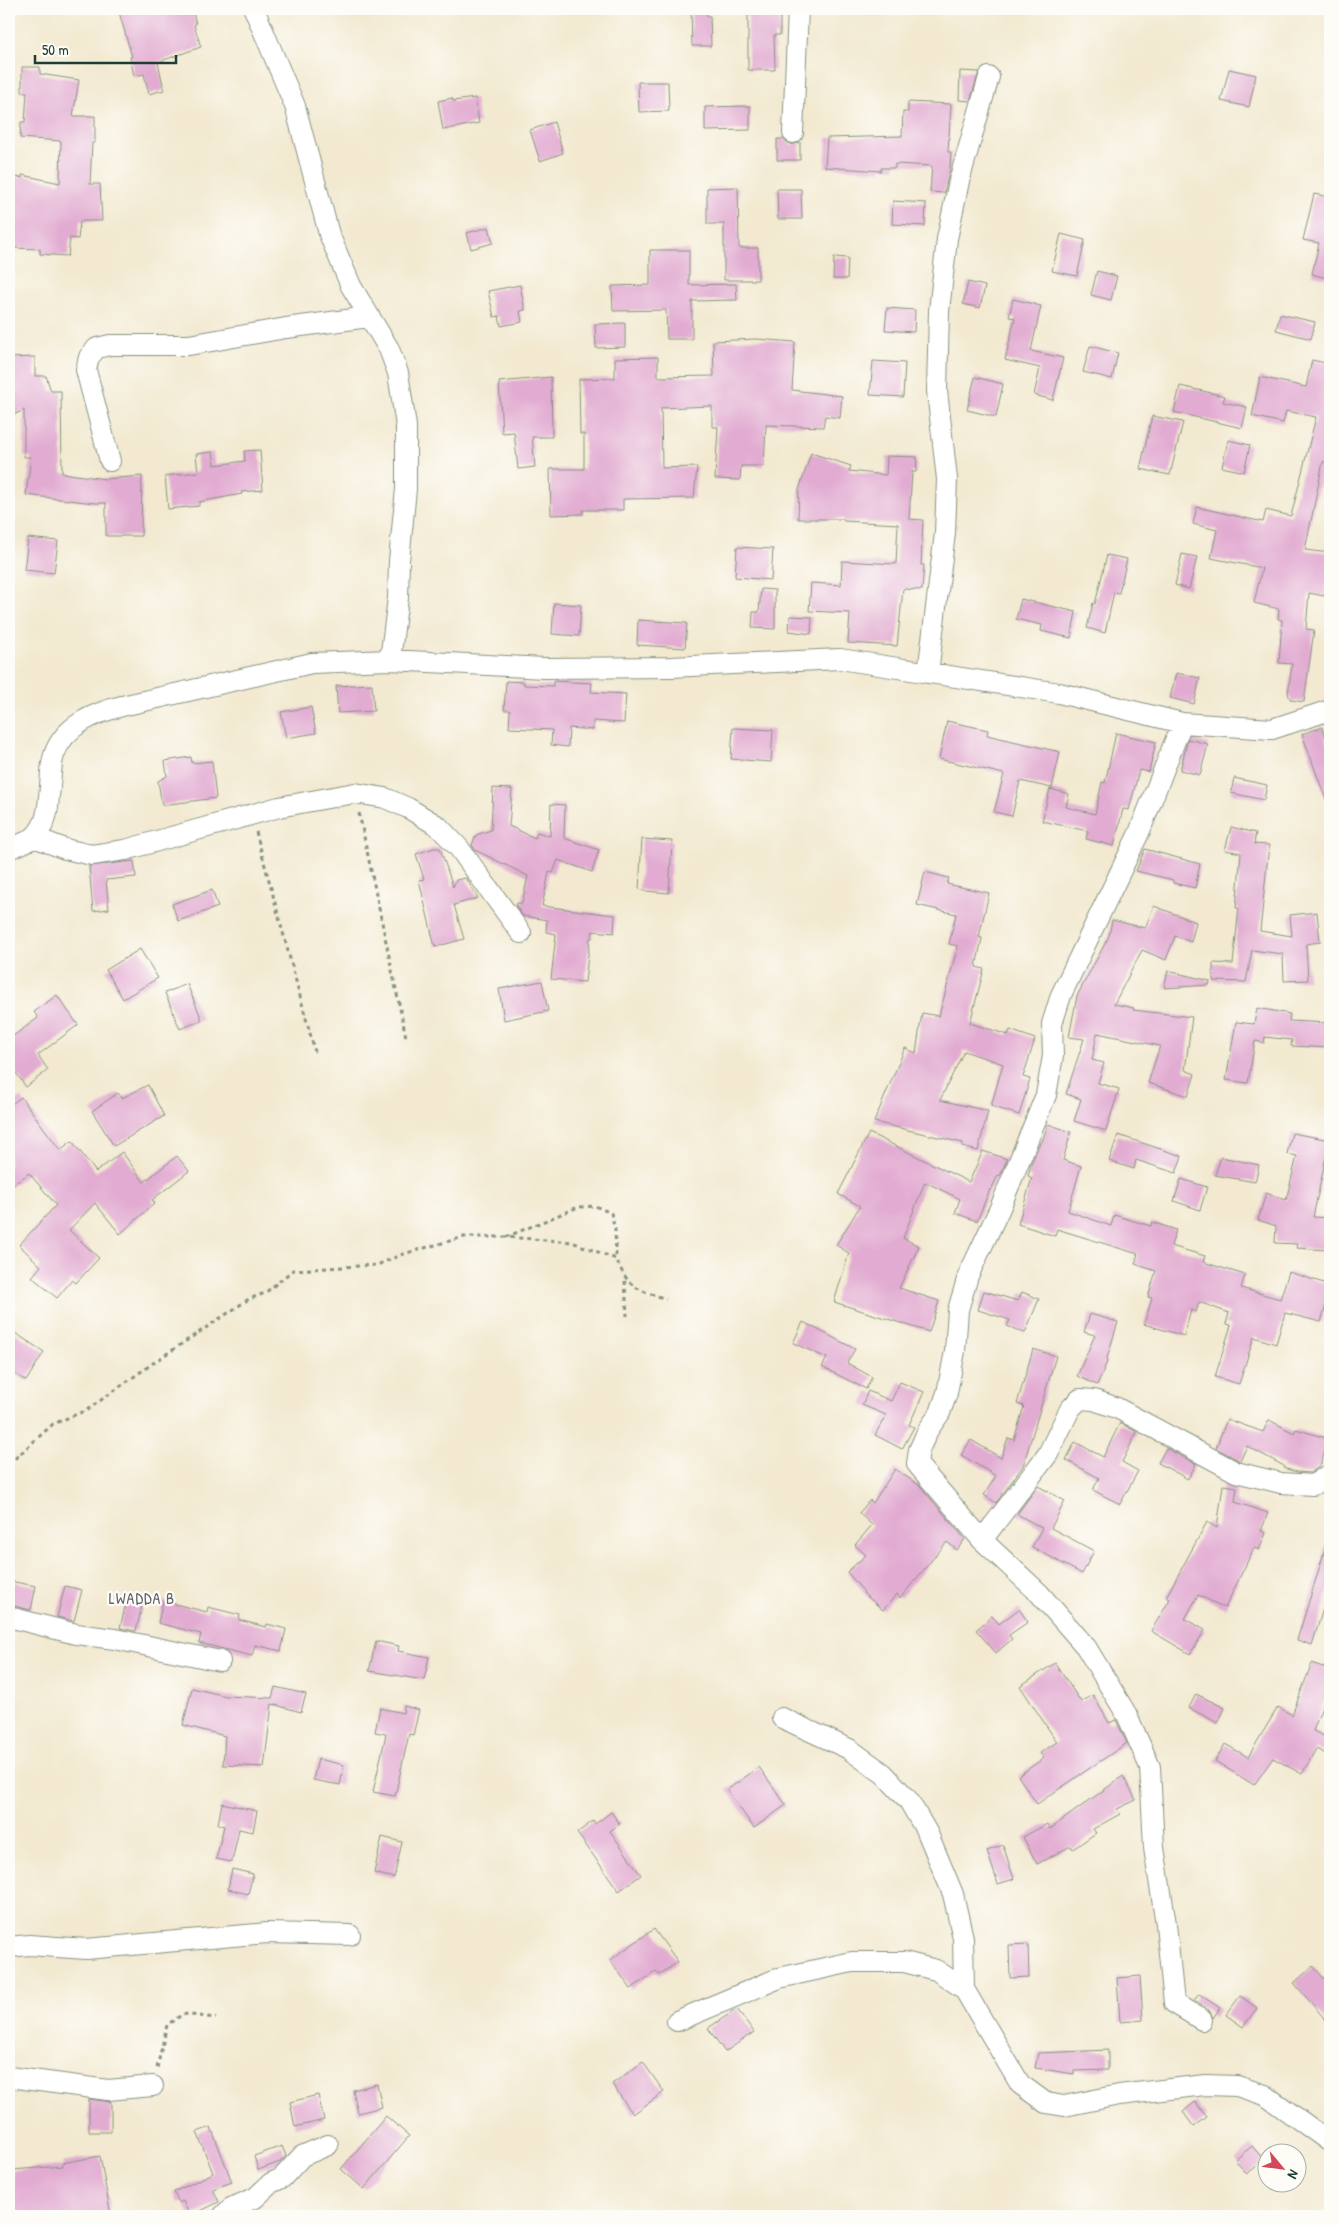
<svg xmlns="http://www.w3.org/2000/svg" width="1339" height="2225" viewBox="0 0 1339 2225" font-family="'Patrick Hand',sans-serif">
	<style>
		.building { fill: #e2acd2 }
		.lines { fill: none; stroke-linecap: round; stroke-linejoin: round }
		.minor-casing { stroke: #889382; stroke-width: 22 }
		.path { stroke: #889382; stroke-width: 3; stroke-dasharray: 4 4; stroke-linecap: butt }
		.minor { stroke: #fff; stroke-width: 20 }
		.labels { text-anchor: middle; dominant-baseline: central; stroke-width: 4.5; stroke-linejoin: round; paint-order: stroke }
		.quarter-label { font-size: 16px; letter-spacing: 1px; fill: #63646b; stroke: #fdfcf7 }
	</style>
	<rect width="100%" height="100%" fill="#fdfcf7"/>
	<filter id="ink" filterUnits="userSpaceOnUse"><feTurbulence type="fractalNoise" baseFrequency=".02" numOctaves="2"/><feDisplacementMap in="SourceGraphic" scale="10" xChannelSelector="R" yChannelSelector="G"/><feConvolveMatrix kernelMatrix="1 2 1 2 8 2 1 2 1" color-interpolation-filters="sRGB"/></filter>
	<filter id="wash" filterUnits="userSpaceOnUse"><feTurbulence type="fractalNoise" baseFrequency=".0096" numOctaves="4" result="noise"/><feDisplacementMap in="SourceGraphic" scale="20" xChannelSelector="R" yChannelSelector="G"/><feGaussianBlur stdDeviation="1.12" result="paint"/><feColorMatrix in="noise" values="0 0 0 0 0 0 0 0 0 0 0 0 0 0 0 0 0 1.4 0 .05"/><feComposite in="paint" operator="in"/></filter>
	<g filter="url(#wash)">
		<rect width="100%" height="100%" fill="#f2e9d0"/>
		<g id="blocks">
			<path class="building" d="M131 9H192L196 24 194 25 201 47 158 62 164 90 149 94 144 74 134 76 130 57H132L119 12Z
				M691 9H707V16H710L711 46H692Z
				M780 14V35H774L775 70H748V15Z
				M22 67H40V74L79 80 73 116H95V143H92L90 184H100L102 221H80L78 239 70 238 68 256 40 254V249L13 248V244H9V187L11 176 22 178V175L60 183 61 141 20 138 21 122H25L27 92H22Z
				M1229 69 1256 75 1249 107 1221 101Z
				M960 71 979 72 970 101 959 100Z
				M638 82H668L669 111 639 112Z
				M452 98 453 101 475 98 479 123 443 130 438 101Z
				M908 102 951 104 948 152H951L950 168 944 193 930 192 932 166 895 164V168H881V171L825 167 827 138 902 136 903 112H908Z
				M750 106V130L705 131V107Z
				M554 122 563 153 540 161 530 130Z
				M777 139H783L792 145 800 142V160H777Z
				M738 187 739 248H758V280H724V224H707V188Z
				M777 189H801L802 219H778Z
				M1314 194 1330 197V261L1326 278 1312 274 1319 243 1303 240Z
				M893 201 926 203 925 226 892 224Z
				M489 227 493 243 471 249 467 233Z
				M1061 234 1085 240 1077 276 1052 271Z
				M650 250H689V285L736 284 737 300 692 301V339H667L666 310 613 311 612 286 650 285Z
				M834 257 848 258 847 279H833Z
				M1097 271 1117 276 1111 300 1091 295Z
				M968 282 985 286 980 308 963 304Z
				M520 285 525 310 520 311 522 322 501 326 499 316 494 317 488 291Z
				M1013 299 1041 306 1031 351 1063 358 1053 400 1034 395 1040 368 1005 360 1015 318 1009 317Z
				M887 308 915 310 914 332 885 330Z
				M1280 314 1315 322 1311 339 1276 330Z
				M625 323V347L596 348 595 324Z
				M756 339 795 342 792 390 842 396 840 418 825 416 823 427 766 425 764 466H741L740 480 715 479 718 427H712V406L661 408 662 468 697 467 694 498 623 499V510H583V514L551 515 550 469H584V434H580L579 379 615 378V358L658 357V377L714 376 713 341Z
				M1090 346 1118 353 1112 379 1083 372Z
				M35 357V376H46L51 391H61L62 473 105 479 142 476 141 536H106V503H94L26 495 31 457H24V410L9 417V358Z
				M1312 360 1330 364V444L1326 462H1323L1305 550 1330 553V572L1329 583H1326L1324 596 1309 593 1306 629 1314 630 1304 702 1291 700 1288 694 1292 664 1279 663 1282 620 1278 619 1279 609 1254 603 1262 568 1211 558 1217 530 1193 524 1197 507 1263 522 1266 510 1291 516 1316 417 1286 411 1283 423 1252 416 1260 377 1306 387Z
				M873 361 905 363 903 397 870 395Z
				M551 377 552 437H532L535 467 518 469 514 432 502 433 499 382Z
				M975 377 1003 384 996 417 967 410Z
				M1180 386 1225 396 1223 402 1247 407 1242 428 1174 412Z
				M1152 416 1183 422 1170 475 1140 469Z
				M1228 440 1250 445 1244 472 1222 467Z
				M260 450 263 490 241 492 242 494 199 502V506L168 509 165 476 198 472 196 454 213 452 215 465 245 461 244 451Z
				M811 453 851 466 849 471 886 475 887 456 917 457 916 472H912L909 519 923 520 921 565H924L922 590 903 589 897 646 848 643 850 613 809 611 811 583 841 585 842 561 896 564 898 524 844 521V519H798L799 490Z
				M28 538 58 541 54 573 24 570Z
				M737 547 773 549 771 580 735 577Z
				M1182 554 1197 557 1189 589 1175 585Z
				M1107 555 1127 559 1119 593 1114 592 1105 633 1087 628 1093 603 1095 604Z
				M761 589 775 590V629L752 628 753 612H759Z
				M1021 599 1076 612 1071 638 1041 631 1042 625 1016 619Z
				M554 603 581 605 579 636 552 634Z
				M790 616 812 617 811 634 789 631Z
				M638 620 687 623 685 648 637 645Z
				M1176 673 1200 678 1194 704 1170 698Z
				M506 681 524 682V685L553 686V681L592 683 591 692 626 694 624 723 593 721V730L569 728 568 747 551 745 552 730 509 728 510 710H504Z
				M372 684 374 711 338 713 336 686Z
				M311 707 316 733 286 738 281 712Z
				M947 721 988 730 987 735 1060 752 1052 788 1020 781 1012 816 994 812 1004 774 939 759Z
				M1322 727 1330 751V805H1328L1302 734Z
				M733 728 773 730 771 762 731 759Z
				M1116 733 1156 742 1149 772 1139 770 1129 810 1123 809 1114 846 1086 839 1088 831 1042 821 1050 789 1069 794 1066 807 1095 814 1102 782 1105 783Z
				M1188 739 1208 744 1200 775 1180 770Z
				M191 757 192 763 212 761 216 798 162 805 158 781 167 776 165 761Z
				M1234 778 1267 785 1264 800 1231 793Z
				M493 788 512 789 509 826 535 838 537 832 550 836 551 804 565 805 564 838 599 850 592 872 558 860 553 873 549 872 542 906 615 915 614 933 593 931 592 938H590L585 982 551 979 556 934 546 932 547 920 523 916 516 906 517 903H522L528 876 475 850 472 845 476 835 491 830Z
				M1231 827 1256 833 1254 844 1269 845 1260 931 1292 936 1290 915 1317 912 1320 942 1306 944 1308 980 1284 981 1283 954 1252 950 1246 982 1213 981V963L1233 964 1239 908H1236L1241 853 1225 850Z
				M642 839 672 841 669 893 646 891 639 889Z
				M434 848H440L453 887 456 880 466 878 478 898 454 905 464 939 435 947 419 880 424 879 416 854Z
				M1145 849 1200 864 1195 888 1173 883V880L1136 871Z
				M134 861 136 877 106 880 109 909 93 911 89 866Z
				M925 872 949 878 947 884 989 893 979 937 982 938 976 967 984 969 970 1023 1008 1035 1010 1030 1035 1039 1023 1077 1030 1079 1019 1115 991 1106 1003 1064 964 1051 940 1100 988 1111 978 1151 962 1147 963 1143 874 1122 905 1048 916 1053 922 1013 939 1016 958 946 949 944 956 914 917 905Z
				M212 890 218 907 178 921 172 904Z
				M1154 906 1196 922 1191 942 1175 936 1166 960 1142 950 1114 1004 1134 1008 1133 1010 1192 1017 1185 1070 1195 1074 1188 1096 1148 1083 1160 1046 1097 1033 1092 1060 1104 1063 1098 1083 1119 1089 1106 1131 1074 1121 1081 1099 1066 1094 1084 1039 1069 1037 1077 996 1109 936 1112 920 1145 928Z
				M140 949 158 978 123 999 106 970Z
				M1168 971 1210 981 1209 985 1164 988Z
				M542 981 548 1011 504 1020 499 989Z
				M187 984 202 1020 180 1029 165 993Z
				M57 995 78 1025 38 1055 48 1070 26 1087 9 1063V1039L38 1018 34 1012Z
				M1257 1008 1290 1014 1289 1021 1330 1023V1048L1291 1046 1292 1040 1265 1037 1264 1043 1255 1041 1248 1083 1226 1080 1236 1022 1254 1024Z
				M148 1085 164 1116 114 1146 92 1111 118 1093 122 1098Z
				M21 1097 60 1150 72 1141 96 1172 122 1152 144 1182 177 1156 189 1171 152 1200 155 1203 120 1234 95 1203 69 1230 99 1258 76 1283 72 1280 57 1298 32 1277 41 1266 19 1245 56 1205 29 1173 9 1188V1106Z
				M1048 1124 1071 1132 1063 1160 1081 1166 1068 1211 1111 1226 1114 1215 1151 1226 1152 1222 1176 1230 1171 1246 1205 1256 1203 1262 1245 1275 1241 1288 1280 1299 1289 1272 1330 1285V1291L1321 1322 1285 1313 1276 1344 1254 1337 1239 1384 1215 1377 1231 1325 1226 1324 1229 1313 1199 1302 1196 1312 1191 1310 1184 1336 1144 1324 1152 1298 1148 1297 1156 1271 1135 1264 1138 1254 1057 1229 1055 1236 1018 1224 1032 1178 1028 1176 1031 1164 1040 1142H1042Z
				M869 1133 969 1182 983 1151 1007 1159 1000 1176 998 1175 991 1190 990 1189 977 1221 955 1213 960 1199 925 1182 903 1238 919 1246 899 1288 939 1301 929 1332 834 1302 849 1253 836 1245 860 1206 838 1194Z
				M1292 1133 1330 1140V1157H1326L1313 1217 1329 1218 1327 1250 1296 1248 1297 1244 1275 1243 1276 1226 1258 1220 1266 1193 1286 1200 1297 1156 1287 1154Z
				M1118 1135 1182 1156 1176 1173 1136 1160 1134 1169 1109 1161Z
				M1221 1157 1259 1165 1255 1182 1215 1175Z
				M1181 1179 1207 1187 1200 1210 1174 1201Z
				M984 1291 1018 1301 1022 1292 1039 1299 1025 1333 1007 1326 1010 1320 978 1310Z
				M1090 1314 1118 1322 1106 1361 1107 1362 1097 1385 1077 1376 1095 1335 1084 1332Z
				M803 1322 855 1349 847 1363 872 1377 866 1389 822 1367 827 1358 793 1343Z
				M9 1329 44 1352 26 1381 9 1370Z
				M1033 1349 1056 1356 1023 1466 996 1503 984 1495 996 1476 961 1455 971 1440 1001 1458 1008 1438 1014 1440 1024 1406 1017 1404Z
				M900 1382 924 1392 909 1425 914 1427 902 1449 875 1435 886 1415 862 1405 868 1391 891 1401Z
				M1227 1419 1263 1432 1269 1420 1294 1433 1296 1429 1329 1439 1320 1466 1310 1473 1297 1472 1283 1468 1284 1466 1247 1446 1240 1461 1216 1448Z
				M1120 1423 1137 1432 1122 1462 1138 1471 1120 1504 1093 1490 1099 1478 1066 1460 1075 1442 1103 1457Z
				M1166 1448 1196 1464 1188 1479 1158 1463Z
				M895 1469 920 1486 965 1539 957 1550 947 1542 900 1598 897 1594 883 1610 863 1593 864 1592 847 1572 866 1555 855 1545 872 1525 859 1513 870 1500 873 1503Z
				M1223 1485 1237 1487 1235 1502 1268 1513 1261 1531 1266 1533 1259 1550 1254 1548 1225 1608 1198 1595 1185 1619 1205 1630 1190 1654 1151 1631 1170 1599 1166 1597 1207 1522 1217 1528Z
				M1038 1486 1065 1501 1051 1528 1094 1551 1082 1574 1032 1547 1042 1528 1017 1514Z
				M1327 1543 1330 1544V1586L1312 1645 1297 1640Z
				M9 1581 36 1586 31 1610 9 1605Z
				M65 1586 82 1590 74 1621 57 1617Z
				M163 1601 207 1612 208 1607 240 1615 239 1620 266 1627 267 1624 286 1629 281 1651 255 1645 252 1656 199 1643 201 1634 158 1623Z
				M126 1603 142 1606 136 1631 120 1628Z
				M1019 1609 1028 1622 1009 1635 1012 1639 996 1653 976 1630 992 1616 999 1624Z
				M376 1641 399 1646 398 1651 429 1657 424 1680 369 1671Z
				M1055 1663 1081 1702 1093 1695 1109 1723 1116 1720 1127 1743 1037 1804 1018 1776 1044 1758 1040 1753 1057 1742 1020 1686Z
				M1312 1663 1330 1670V1686L1313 1731 1330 1739V1756L1316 1749 1302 1774 1273 1758 1254 1785 1215 1761 1225 1744 1248 1757 1278 1707 1292 1715Z
				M275 1687 306 1694 301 1712 272 1704 264 1767 223 1765 225 1736 183 1725 192 1688 226 1696 272 1698Z
				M1196 1694 1225 1708 1218 1723 1189 1708Z
				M404 1706 419 1710 413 1735 409 1734 395 1796 373 1792 386 1734 375 1732 380 1708 403 1713Z
				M318 1759 344 1765 340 1785 313 1780Z
				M759 1767 786 1805 754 1828 727 1790Z
				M1123 1776 1136 1800 1117 1809 1120 1814 1093 1829 1096 1833 1073 1849 1071 1846 1037 1864 1023 1837 1047 1824 1050 1829Z
				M222 1803 257 1811 253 1832 239 1829 232 1862 216 1859 224 1826 218 1824Z
				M611 1812 620 1824 610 1831 641 1875 619 1891 577 1833 593 1821 595 1824Z
				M382 1837 402 1842 394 1878 374 1873Z
				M1003 1845 1014 1879 998 1884 987 1851Z
				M232 1869 253 1874 248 1894 228 1889Z
				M654 1929 678 1962 659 1975 656 1971 631 1989 610 1960Z
				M1028 1944 1029 1977 1010 1978 1009 1945Z
				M1313 1966 1330 1985V2025L1294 1983Z
				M1140 1976 1143 2020 1120 2022 1117 1978Z
				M1199 1994 1220 2008 1213 2018 1209 2010 1194 2001Z
				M1240 1996 1257 2008 1243 2027 1226 2015Z
				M737 2009 754 2032 725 2052 708 2028Z
				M1108 2050V2070L1074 2071V2074L1035 2068 1038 2053Z
				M643 2062 664 2092 633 2114 612 2084Z
				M377 2084 382 2107 358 2113 353 2090Z
				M318 2095 324 2120 295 2127 290 2102Z
				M89 2099 111 2102V2132H89Z
				M1195 2102 1207 2117 1194 2127 1183 2112Z
				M386 2116 409 2136 364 2189 341 2169Z
				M211 2127 232 2182 213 2189 219 2202 190 2216 183 2201 179 2203 174 2192 213 2173 197 2132Z
				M282 2146 286 2156 280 2162 258 2170 254 2156Z
				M1252 2146 1264 2160 1247 2174 1235 2160Z
				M100 2156 111 2216H9V2202H14L12 2170 63 2166 62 2163Z"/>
		</g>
	</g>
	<g filter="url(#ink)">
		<use href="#blocks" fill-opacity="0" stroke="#889382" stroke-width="1"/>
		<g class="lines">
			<g class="minor-casing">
				<path id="minor" d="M254 9 295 106 329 234 351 286 389 349 398 373 406 426V489L399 561 398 598 390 660
					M793 133 798 9
					M110 461 86 370 89 357 97 348 110 345H189L286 328 369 317
					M928 673 945 533 947 479 937 391 939 311 947 239 959 181 989 77
					M1182 723 1139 833 1061 995 1052 1024 1053 1056 1046 1095 1000 1208 968 1276 958 1310 955 1351 947 1393 940 1413 928 1430 919 1450 917 1464 982 1540 1039 1593 1086 1647 1127 1715 1150 1767 1154 1848 1166 1924 1174 2003 1202 2020
					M34 837 65 849 92 855 125 850 279 807 355 793 385 798 408 808 438 826 459 848 521 933
					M9 849C17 845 30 842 36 835 46 824 48 811 49 796 51 783 50 767 54 755 64 725 95 713 122 706L312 663 390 660 544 668 671 667 840 659 1059 693 1182 723 1272 729 1330 710
					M982 1540 1048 1454 1070 1409 1080 1399 1094 1400 1117 1408 1236 1472 1281 1483 1313 1485 1330 1474
					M9 1617 76 1634 115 1639 220 1661
					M782 1718 849 1749 884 1774 909 1801 928 1834 953 1894 963 1938 964 1989
					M9 1947 29 1945 86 1949 267 1933 350 1935
					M677 2021 779 1978 852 1962H904L936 1970 964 1989 1020 2084 1046 2103 1064 2106 1119 2095 1205 2085 1237 2086 1265 2095 1330 2142
					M9 2077 108 2090 153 2086
					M223 2216 231 2208 255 2198 271 2183 282 2178 302 2156 328 2145"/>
			</g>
			<path class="path" d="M359 813 406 1037
				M256 832 315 1052
				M506 1237 578 1207 595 1206 611 1213 615 1230 616 1259
				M625 1281 627 1316
				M9 1464 53 1424 87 1410 156 1361 249 1299 265 1293 293 1270 377 1265 403 1254 464 1237H506L572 1242 616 1259C630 1290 635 1288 666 1299
				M157 2068 167 2025 183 2014 216 2018"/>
			<use href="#minor" class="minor"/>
		</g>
	</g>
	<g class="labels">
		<g class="quarter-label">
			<text x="142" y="1598">LWADDA B</text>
		</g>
	</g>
	<rect width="1339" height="2225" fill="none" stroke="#fdfcf7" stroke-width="30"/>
	<g transform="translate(1282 2168) rotate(119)"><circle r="24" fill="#fdfcf7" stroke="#a4b0a9"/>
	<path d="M0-4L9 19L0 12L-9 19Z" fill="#d1495b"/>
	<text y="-8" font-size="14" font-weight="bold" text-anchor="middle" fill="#1f3d34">N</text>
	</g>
	<path d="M35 55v8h141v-8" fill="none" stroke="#1f3d34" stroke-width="2.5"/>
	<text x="42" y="55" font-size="15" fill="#1f3d34" stroke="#fdfcf7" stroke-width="4" paint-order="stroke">50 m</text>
</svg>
